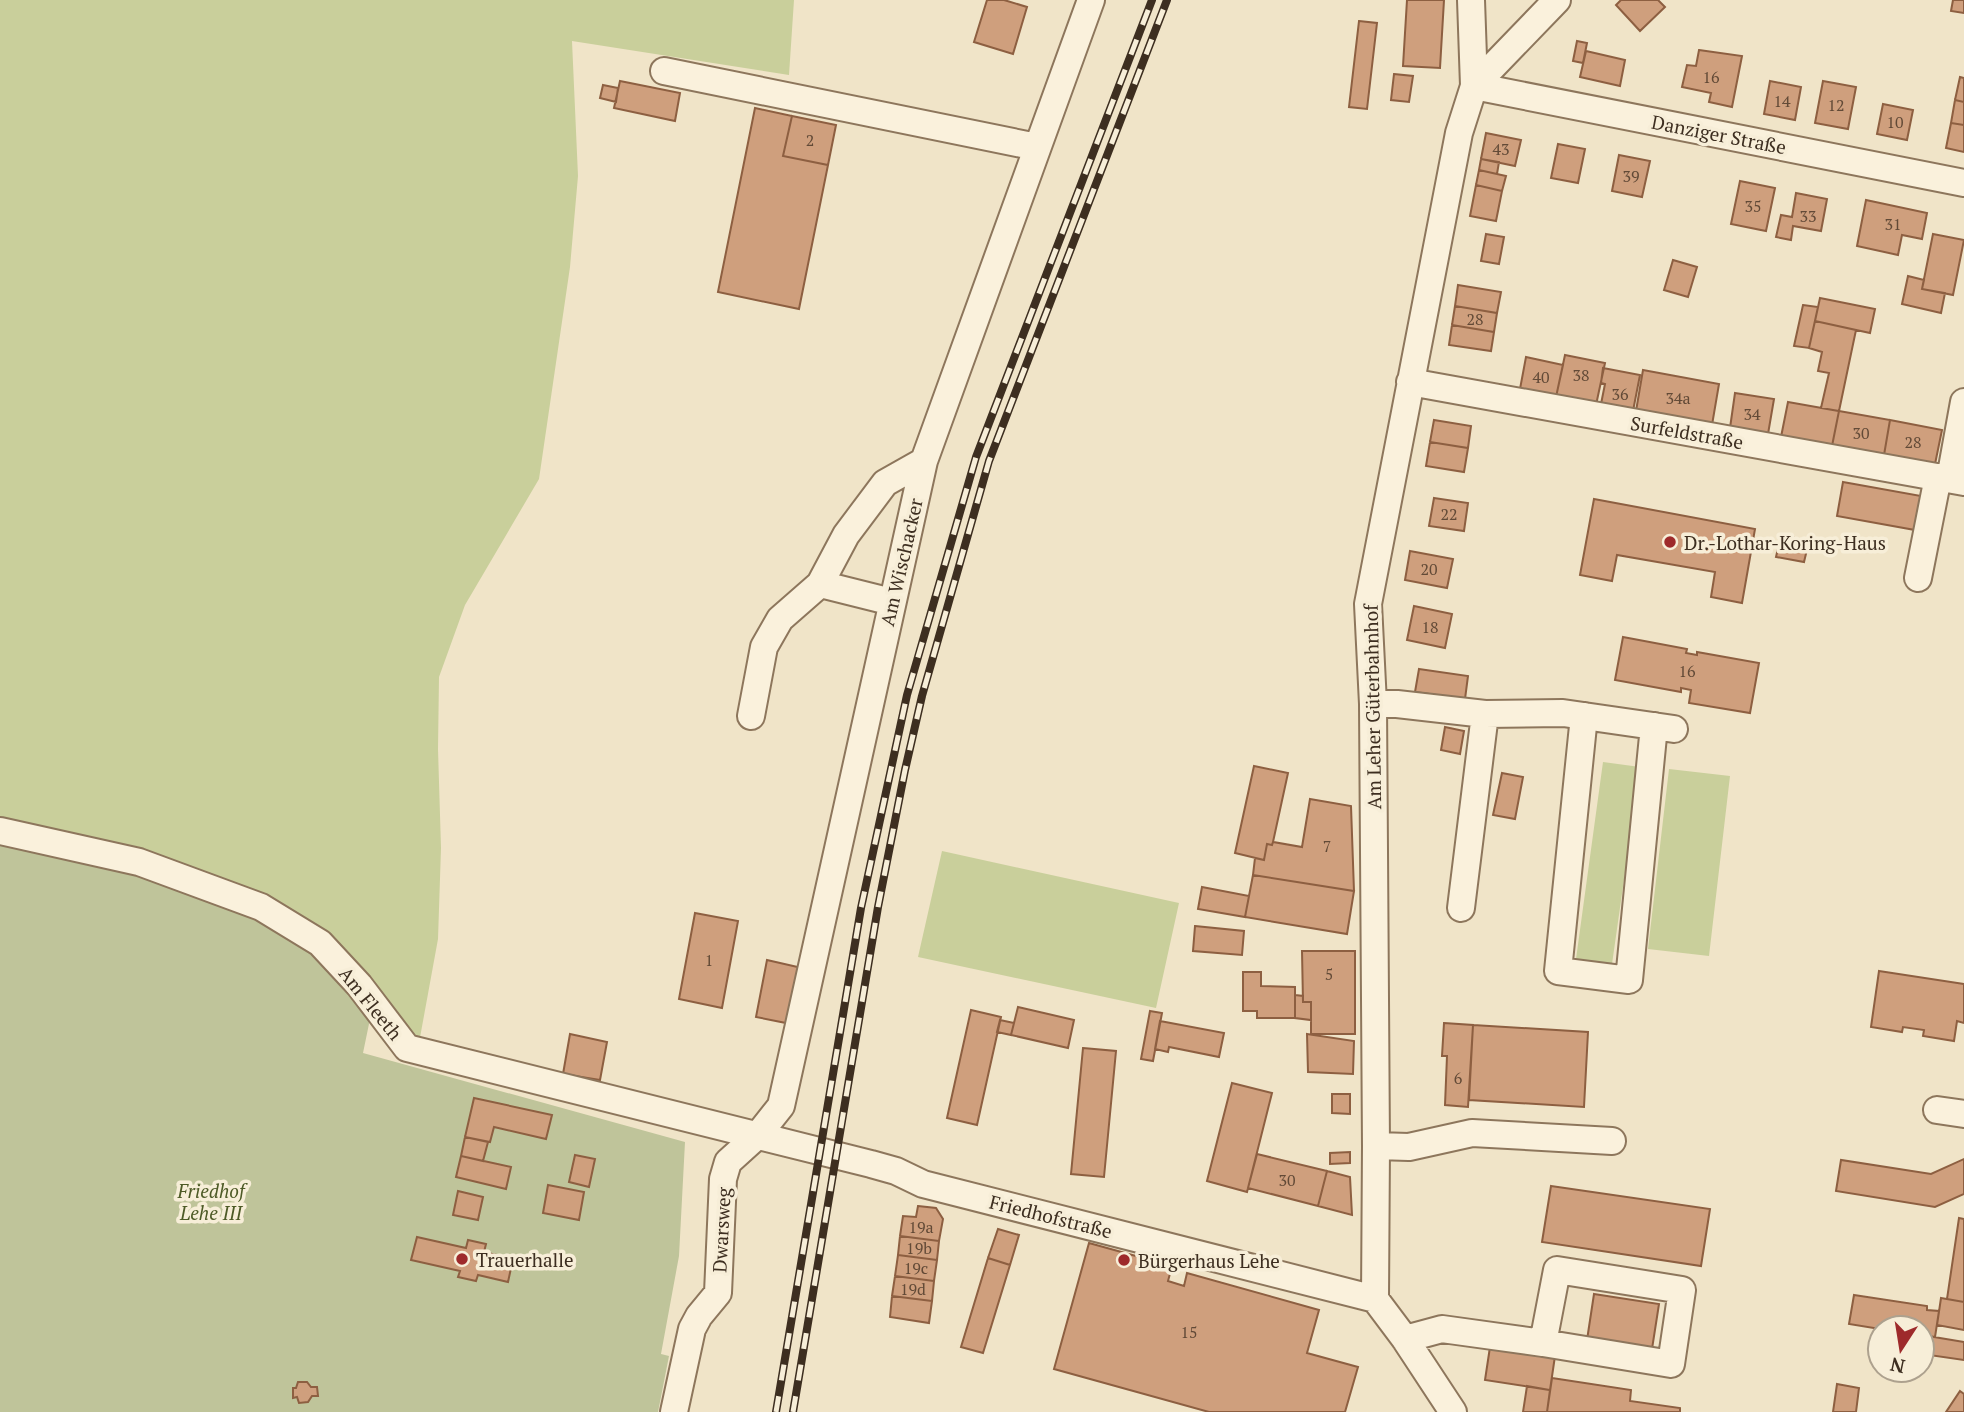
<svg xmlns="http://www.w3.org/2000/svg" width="1964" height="1412" viewBox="0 0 1964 1412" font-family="'PT Serif',serif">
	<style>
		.green { fill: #c9cf9b }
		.cemetery { fill: #bfc49a }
		.building { fill: #cf9f7d; stroke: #8d5f41; stroke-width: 2 }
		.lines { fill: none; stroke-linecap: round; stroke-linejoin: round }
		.minor-casing { stroke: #8d765c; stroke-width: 30 }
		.minor { stroke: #faf1dc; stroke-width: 26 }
		.rail-casing { stroke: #3d2e20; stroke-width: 8 }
		.rail { stroke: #f7eed8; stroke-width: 5; stroke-dasharray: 16; stroke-linecap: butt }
		.poi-dot { fill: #9e2a2b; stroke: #f7eed8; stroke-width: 2.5 }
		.labels { text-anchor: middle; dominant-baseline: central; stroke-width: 7; stroke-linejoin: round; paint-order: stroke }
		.number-label { font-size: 16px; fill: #624a37 }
		.street-label { font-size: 19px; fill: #3d2e20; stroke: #f7eed8 }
		.poi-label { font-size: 19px; fill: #3d2e20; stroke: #f7eed8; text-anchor: start }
		.park-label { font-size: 19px; font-style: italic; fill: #4d5a26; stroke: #f7eed8 }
	</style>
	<rect width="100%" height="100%" fill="#f0e4c8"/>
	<path class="green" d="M0 0H794L789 75 572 41 578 176 570 267 539 479 465 605 439 677 438 749 441 848 438 939 419 1043 0 818Z
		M1603 762 1640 767 1612 964 1576 959Z
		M1669 769 1730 776 1709 956 1648 949Z
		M942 851 1179 903 1156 1008 918 957Z"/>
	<path class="cemetery" d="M0 840 136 869 256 913 303 942 346 983 370 1019 363 1053 685 1142 679 1256 661 1354 669 1356 658 1412H0Z"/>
	<path class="building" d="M987 0H1004L1027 7 1013 54 974 42Z
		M1407 0H1444L1440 68 1403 66Z
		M1621 0H1658L1665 7 1640 31 1616 5Z
		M1953 0H1964V13L1951 11Z
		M1359 21 1377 23 1367 109 1349 107Z
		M1577 41 1587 43 1583 63 1573 61Z
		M1699 50 1742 56 1732 107 1709 102 1711 93 1682 87 1687 65 1696 66Z
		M1586 51 1625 60 1620 86 1580 77Z
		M1394 74 1413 76 1409 102 1391 100Z
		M1960 77 1964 78V102L1955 100Z
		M620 81 680 93 675 121 614 108Z
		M1770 81 1801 87 1795 120 1764 114Z
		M1823 81 1856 87 1848 129 1815 123Z
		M603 85 618 88 616 102 600 98Z
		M1955 100 1964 102V125L1951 123Z
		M1883 104 1913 110 1907 140 1877 134Z
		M755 108 792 116 783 156 828 165 799 309 718 292Z
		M792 116 836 125 828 165 783 156Z
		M1951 123 1964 125V152L1946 148Z
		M1486 133 1521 140 1515 166 1481 159Z
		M1558 144 1585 149 1578 183 1551 178Z
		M1619 155 1650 161 1642 197 1612 191Z
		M1481 159 1499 162 1497 174 1479 170Z
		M1479 170 1506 176 1502 191 1476 185Z
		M1740 181 1775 188 1766 231 1731 224Z
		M1476 185 1502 191 1496 221 1470 216Z
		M1796 193 1827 199 1821 231 1793 226 1791 240 1776 237 1781 215 1792 217Z
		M1866 200 1927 213 1922 239 1902 235 1898 255 1857 246Z
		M1486 234 1504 237 1499 264 1481 261Z
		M1933 234 1964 240 1953 295 1922 289Z
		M1673 260 1697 267 1688 297 1664 290Z
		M1908 276 1924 280 1922 289 1945 293 1941 313 1902 304Z
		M1458 285 1501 292 1497 313 1455 306Z
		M1820 298 1875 309 1870 333 1815 321Z
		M1803 305 1818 307 1809 348 1794 346Z
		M1455 306 1497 313 1494 332 1452 325Z
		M1815 321 1856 330 1839 411 1821 408 1829 373 1818 371 1822 352 1809 348Z
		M1452 325 1494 332 1491 351 1449 345Z
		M1565 355 1605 363 1596 405 1556 397Z
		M1526 357 1563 365 1556 397 1520 389Z
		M1603 368 1640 375 1633 411 1601 404 1605 384 1601 383Z
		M1643 370 1719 384 1712 425 1636 411Z
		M1735 393 1774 399 1768 434 1730 428Z
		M1788 402 1839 411 1832 446 1781 437Z
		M1839 411 1890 420 1884 455 1832 446Z
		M1434 420 1471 426 1468 448 1430 442Z
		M1890 420 1942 430 1935 464 1884 455Z
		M1430 442 1468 448 1464 472 1426 466Z
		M1843 482 1921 496 1915 530 1837 516Z
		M1434 498 1468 503 1464 531 1429 526Z
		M1594 499 1755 529 1742 603 1711 597 1715 572 1617 555 1612 581 1580 575Z
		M1781 535 1809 541 1804 562 1776 557Z
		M1410 551 1453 559 1447 588 1405 580Z
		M1414 606 1452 614 1445 648 1407 640Z
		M1623 637 1687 649 1686 653 1697 655V652L1759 663 1750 713 1689 703 1691 690 1681 688V692L1615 680Z
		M1419 669 1468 676 1465 699 1415 692Z
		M1445 727 1464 731 1460 754 1441 750Z
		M1254 766 1288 773 1273 842 1272 845 1267 844 1264 860 1235 853Z
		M1502 773 1523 777 1515 819 1493 815Z
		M1310 799 1351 806 1354 891 1253 875 1255 858 1264 860 1267 844 1272 845 1273 842 1302 847Z
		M1253 875 1354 891 1347 934 1245 917Z
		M1202 887 1249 896 1245 917 1198 909Z
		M695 913 738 921 722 1008 679 999Z
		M1195 926 1244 931 1242 955 1193 951Z
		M1302 951H1355V1034H1311V1002H1303Z
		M767 960 802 968 791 1024 756 1017Z
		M1879 971 1964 984V1023L1957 1021 1954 1041 1923 1036 1924 1030 1903 1027 1902 1032 1871 1027Z
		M1243 972H1261V986L1295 987V1018H1257V1011H1243Z
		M1295 995 1303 996V1002H1311V1020L1295 1018Z
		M1018 1007 1074 1020 1068 1048 1011 1035Z
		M971 1010 1001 1017 977 1125 947 1118Z
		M1150 1011 1162 1013 1153 1061 1141 1059Z
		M1000 1020 1014 1023 1011 1035 997 1032Z
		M1160 1021 1224 1033 1219 1057 1169 1047 1168 1052 1155 1049Z
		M1444 1023 1473 1025 1468 1107 1445 1105 1447 1056H1442Z
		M1473 1025 1588 1032 1584 1107 1469 1100Z
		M570 1034 607 1042 600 1080 563 1074Z
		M1307 1034 1354 1041 1353 1074 1308 1072Z
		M1083 1048 1116 1051 1104 1177 1071 1174Z
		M1232 1083 1272 1093 1247 1192 1207 1181Z
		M1332 1094H1350V1114L1332 1113Z
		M474 1098 552 1115 546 1139 494 1127 490 1142 465 1137Z
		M465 1137 488 1142 483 1161 461 1156Z
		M1350 1152V1163L1330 1164V1153Z
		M1257 1154 1327 1171 1318 1206 1248 1188Z
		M575 1155 595 1159 589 1187 569 1182Z
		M461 1156 511 1167 506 1189 456 1177Z
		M1964 1159V1194L1935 1207 1836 1191 1841 1160 1931 1174Z
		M1327 1171 1350 1177 1352 1215 1318 1206Z
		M548 1185 584 1192 579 1220 543 1213Z
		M1551 1186 1710 1209 1701 1266 1542 1242Z
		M458 1191 483 1197 478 1220 453 1215Z
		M918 1206 936 1208 943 1219 939 1241 900 1236 903 1216 916 1217Z
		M1959 1218 1964 1219V1302L1947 1299Z
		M998 1229 1019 1235 1010 1265 988 1258Z
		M900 1236 939 1241 937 1260 898 1255Z
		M417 1237 466 1248 468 1240 486 1244 484 1252 513 1259 508 1282 478 1275 476 1281 458 1277 460 1271 411 1260Z
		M1089 1243 1172 1266 1168 1281 1184 1286 1187 1273 1319 1310 1307 1353 1358 1367 1345 1412H1209L1054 1369Z
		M898 1255 937 1260 934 1281 895 1276Z
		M988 1258 1010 1265 983 1353 961 1347Z
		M895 1276 934 1281 932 1301 892 1296Z
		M1594 1294 1659 1304 1652 1349 1587 1340Z
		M1854 1295 1927 1306V1310L1939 1311 1935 1337 1922 1335V1328L1880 1329 1849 1324Z
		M892 1296 932 1301 929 1323 890 1317Z
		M1941 1298 1964 1302V1330L1937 1325Z
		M1922 1335 1964 1342V1360L1922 1354Z
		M1490 1347 1555 1356 1550 1390 1485 1380Z
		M1552 1378 1631 1390 1630 1401 1680 1408V1412H1547Z
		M298 1382H307L311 1387H317L318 1396H312L308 1402 299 1403 297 1397 293 1398V1388H296Z
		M1837 1384 1859 1388 1856 1412H1833Z
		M1527 1386 1550 1390 1547 1412H1523Z
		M1960 1391 1964 1394V1412H1946Z"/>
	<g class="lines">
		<g class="minor-casing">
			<path id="minor" d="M664 71 1037 147
				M1474 86 1964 183
				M1474 86 1557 0
				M1410 382 1964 482
				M1950 479 1964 402
				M1918 578 1938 477
				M820 584 892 602
				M1373 704H1397L1485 714 1563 713 1674 729
				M751 716 764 647 780 619 820 584 846 535 885 483 924 461
				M1584 716 1558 971 1629 980 1654 726
				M0 831 139 862 261 907 320 943 359 985 407 1048 871 1164 896 1171 923 1184 1375 1299 1405 1339 1453 1412
				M1461 908 1485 714
				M1937 1110 1964 1114
				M1376 1146 1409 1147 1472 1133 1612 1141
				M1375 1299 1376 1146 1373 704 1368 604 1459 133 1474 86 1471 0
				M1405 1339 1442 1329 1543 1343 1671 1364 1682 1290 1557 1270 1543 1343
				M674 1412 692 1329 699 1316 718 1293 723 1179 728 1162 758 1135 781 1106 924 461 1091 0"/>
		</g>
		<use href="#minor" class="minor"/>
		<g class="rail-casing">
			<path id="rail" d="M776 1412 861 908 907 695 976 457 1152 0
				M793 1412 878 907 905 770 922 696 989 461 1167 0"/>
		</g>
		<use href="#rail" class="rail"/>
	</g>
	<g class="poi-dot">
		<circle cx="1670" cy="542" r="7"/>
		<circle cx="462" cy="1259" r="7"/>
		<circle cx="1124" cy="1260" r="7"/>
	</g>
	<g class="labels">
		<g class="number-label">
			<text x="1711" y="77">16</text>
			<text x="1782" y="101">14</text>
			<text x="1836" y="105">12</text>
			<text x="1895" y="122">10</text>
			<text x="810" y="140">2</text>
			<text x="1501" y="149">43</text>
			<text x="1631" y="176">39</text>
			<text x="1753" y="206">35</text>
			<text x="1808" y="216">33</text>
			<text x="1893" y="224">31</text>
			<text x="1475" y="319">28</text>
			<text x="1581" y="375">38</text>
			<text x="1541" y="377">40</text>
			<text x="1620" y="394">36</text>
			<text x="1678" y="398">34a</text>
			<text x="1752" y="414">34</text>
			<text x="1861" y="433">30</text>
			<text x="1913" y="442">28</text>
			<text x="1449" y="514">22</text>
			<text x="1429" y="569">20</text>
			<text x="1430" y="627">18</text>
			<text x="1687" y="671">16</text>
			<text x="1327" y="846">7</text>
			<text x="709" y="960">1</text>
			<text x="1329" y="974">5</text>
			<text x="1458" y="1078">6</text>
			<text x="1287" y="1180">30</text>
			<text x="921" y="1227">19a</text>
			<text x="919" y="1248">19b</text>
			<text x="916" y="1268">19c</text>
			<text x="913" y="1289">19d</text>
			<text x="1189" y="1332">15</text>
		</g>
		<g class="street-label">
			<text transform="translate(1719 134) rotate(11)">Danziger Straße</text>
			<text transform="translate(1687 432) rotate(10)">Surfeldstraße</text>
			<text transform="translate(901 562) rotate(-77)">Am Wischacker</text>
			<text transform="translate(1372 707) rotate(-91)">Am Leher Güterbahnhof</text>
			<text transform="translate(371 1003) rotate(51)">Am Fleeth</text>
			<text transform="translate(1051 1216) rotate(14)">Friedhofstraße</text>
			<text transform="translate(721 1230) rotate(-87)">Dwarsweg</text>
		</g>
		<g class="poi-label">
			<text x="1684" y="542">Dr.-Lothar-Koring-Haus</text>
			<text x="476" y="1259">Trauerhalle</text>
			<text x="1138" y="1260">Bürgerhaus Lehe</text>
		</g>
		<g class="park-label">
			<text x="211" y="1190">Friedhof<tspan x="211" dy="22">Lehe III</tspan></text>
		</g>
	</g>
	<g transform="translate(1901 1349) rotate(192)"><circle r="33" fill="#f7eed8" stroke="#ada18e" stroke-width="2"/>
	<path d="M0-5L12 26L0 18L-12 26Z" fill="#9e2a2b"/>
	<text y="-10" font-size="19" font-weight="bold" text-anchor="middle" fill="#3d2e20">N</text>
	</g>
</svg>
